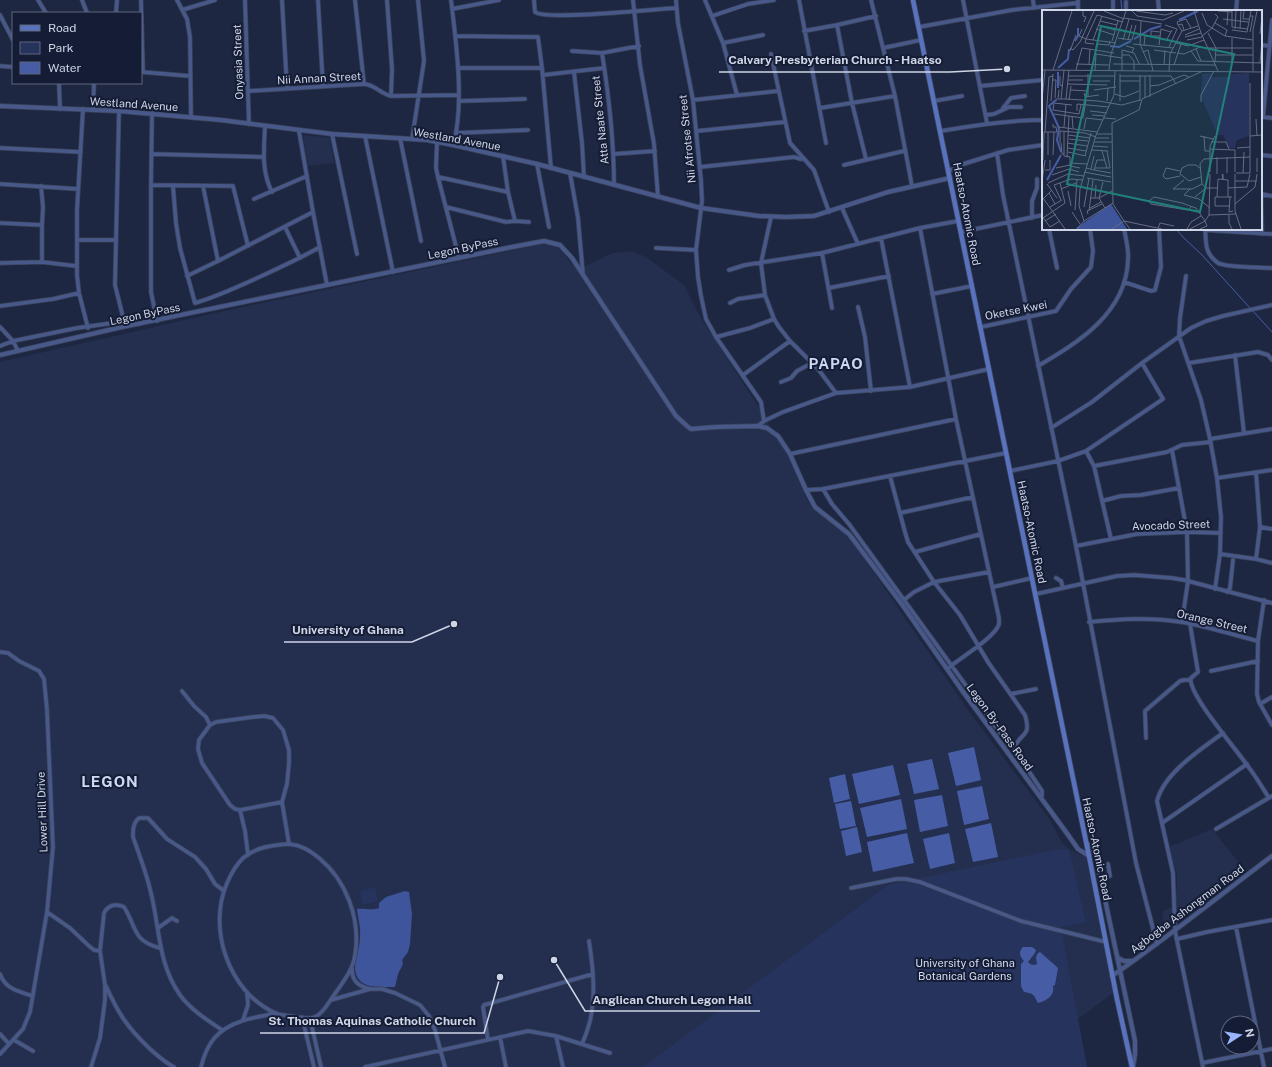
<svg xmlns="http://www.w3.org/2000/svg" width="1272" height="1067" viewBox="0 0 1272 1067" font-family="'Public Sans',sans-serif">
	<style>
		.built { fill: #242f4f }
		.green { fill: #26335c }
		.forest { fill: #3e549b }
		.water { fill: #465da5 }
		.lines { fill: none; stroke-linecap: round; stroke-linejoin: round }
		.stream { stroke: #465da5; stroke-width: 1 }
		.minor-casing { stroke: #3a435b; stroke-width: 5 }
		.tertiary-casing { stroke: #3a435b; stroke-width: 5.5 }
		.secondary-casing { stroke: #3a435b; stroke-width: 6 }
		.minor { stroke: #485888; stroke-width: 3.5 }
		.tertiary { stroke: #485888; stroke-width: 4 }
		.secondary { stroke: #5972be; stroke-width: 4.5 }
		.labels { text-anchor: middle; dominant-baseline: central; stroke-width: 4; stroke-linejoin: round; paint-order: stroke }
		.street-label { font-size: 11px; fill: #ced5e6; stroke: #151d36 }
		.park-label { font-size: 11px; fill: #d3dbf0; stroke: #151d36 }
		.district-label { font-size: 15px; font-weight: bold; letter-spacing: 1px; fill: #cdd8f3; stroke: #151d36 }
		.inset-river { fill: none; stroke: #465da5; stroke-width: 2 }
		.inset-road { fill: none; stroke: #646d83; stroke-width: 1 }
		.view { fill: #22807a; fill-opacity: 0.15; stroke: #22807a; stroke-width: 2 }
		.inset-edge { fill: none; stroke: #ced5e6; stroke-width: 2 }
		.leader { fill: none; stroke: #ced5e6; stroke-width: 1.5 }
		.callout-dot { fill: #ced5e6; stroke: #151d36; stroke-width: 1.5 }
		.callout-label { font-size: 12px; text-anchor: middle; font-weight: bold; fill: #ced5e6; stroke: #151d36; stroke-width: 4; stroke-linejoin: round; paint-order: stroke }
	</style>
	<rect width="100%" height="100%" fill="#1e2741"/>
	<path class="built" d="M303 135 330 138 334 163 308 166Z
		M547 243 559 248 577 270 613 253 632 251 646 257 684 285 699 315 756 403 792 463 807 500 813 509 848 535 970 713 1050 820 1062 843 1072 851 1086 857 1113 993 1078 1019 1087 1067H0V362L238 308Z
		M1212 829 1244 869 1165 931 1162 911 1176 906 1177 875 1169 847Z"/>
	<path class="green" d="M1058 849 1069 850 1086 922 1061 927 1087 1067H643L888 885Z
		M375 887 378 901 363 905 360 891Z"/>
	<path class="forest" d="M405 891 409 892 412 914 410 944 408 952 402 960 403 964 398 974 395 987C380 987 356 990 355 968 355 959 360 947 360 937 361 928 358 918 357 909 365 908 371 911 379 908V903L386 897Z"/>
	<path class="water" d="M974 747 981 780 956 786 948 753Z
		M932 759 939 789 914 794 907 764Z
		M893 765 900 795 859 804 852 774Z
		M845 774 850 799 834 803 829 778Z
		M982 786 989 819 964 825 957 791Z
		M942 795 948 826 920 832 914 800Z
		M901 799 907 829 867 837 860 808Z
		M851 801 856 826 840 829 835 804Z
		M991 823 998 857 973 862 965 829Z
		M857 827 862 852 846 856 841 831Z
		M907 833 914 863 873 872 867 842Z
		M949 833 955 863 930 869 923 839Z
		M1023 947H1032L1036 950 1035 953 1028 962 1030 964 1034 965 1037 964 1036 957 1038 953 1040 952 1058 968 1055 985 1053 986C1055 996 1046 1001 1038 1003 1033 994 1035 994 1024 992L1021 986V964L1024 961C1020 957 1018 952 1023 947Z"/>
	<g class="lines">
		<path class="stream" d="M1121 0 1122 11
			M1176 229 1184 238 1203 256 1250 308
			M1252 310 1272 332"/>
		<g class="minor-casing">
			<path id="minor" d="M38 0 46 13
				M82 0 87 13
				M141 0 143 72
				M177 0 187 19 190 37 191 117
				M245 0 249 124
				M282 0 287 88
				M318 0 323 86
				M355 0 364 84
				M387 0 392 69 391 96
				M451 0C456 41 465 106 453 145
				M534 0 535 12C546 21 656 9 676 8
				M633 0 640 65 654 144 658 197
				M676 0 678 23 693 100 701 180 702 201 696 250 698 277 701 296 706 319 716 337 761 402 764 421
				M705 0 723 43 737 95
				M799 0 826 143
				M871 0 895 96 912 186
				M963 0 987 123
				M1033 0 1034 8
				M1078 0V11
				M1113 0V11
				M1158 0 1159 11
				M1126 2V11
				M452 9 499 0
				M182 10 215 0
				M1236 11 1237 0
				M116 13 117 0
				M0 15 13 40
				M712 16 748 4 774 0
				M837 25 852 103 866 159
				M919 27 1012 10 1078 3
				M804 31 837 25 876 16
				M455 36 538 37 542 68 551 168
				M723 43 763 35
				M1261 45 1270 46
				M883 48 921 40
				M572 51 602 53 639 46
				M602 53C609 97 614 140 614 185
				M771 54 790 143 814 170 829 212
				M0 66 13 67
				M458 68H542
				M142 72 190 76
				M574 72 582 143 584 177
				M543 75 604 68
				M59 83 60 109
				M980 86 1043 80
				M249 91 364 84C376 85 379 93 391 96L458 95
				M693 100 778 91
				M459 101 525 99
				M934 101 962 96
				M820 108 895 96
				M1003 108 1011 98 1025 96
				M83 109 77 210V275L79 293 88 328
				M93 110 94 83
				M119 111 115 285 124 321
				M152 113 151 185 233 186 248 246
				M986 115 994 114 1009 107H1021
				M1262 117 1272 118
				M1263 117 1272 20
				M265 126C264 149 261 171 272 192
				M299 131 313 212 327 285
				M697 131 785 122
				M941 131C975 125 1008 120 1043 120
				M456 133 528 130
				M332 134 357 254
				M365 136 393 272
				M400 138 421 241
				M412 139 424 61 418 0
				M437 142 436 168 438 177 459 258
				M0 148 81 152
				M997 153 1003 195 1076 546 1136 863 1157 944
				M152 154 263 157
				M614 154 655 151
				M1261 155 1272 156
				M503 156 508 192 515 221 529 222
				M537 164 549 227
				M844 165 904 151
				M700 167 794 157 800 159H804
				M949 170 954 169 957 166 1008 150 1043 145
				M570 173 578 218 583 275
				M438 177 508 192
				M0 184 78 189
				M151 185V292L157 321
				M41 186 43 207 42 225V262
				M173 186 176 223 180 248 195 303C216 297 235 288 255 279 277 269 299 259 320 247
				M203 186 218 261
				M1261 194 1262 234
				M1261 194 1272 196
				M254 199 307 176
				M446 207 506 222 515 221
				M842 208 858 244
				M771 217 761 263 765 295 774 319 779 327 790 341 818 369 836 393
				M1032 218V201L1037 188V179
				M0 223 42 225
				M285 227 300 258
				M920 228 956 419 999 618C999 620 999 622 999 624 996 637 957 660 947 669
				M1049 229 1057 268
				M1205 229C1206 236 1205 244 1208 251 1210 256 1214 260 1218 263 1228 268 1260 267 1272 268
				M1205 230 1272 234
				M961 232 1043 215
				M881 238 910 387
				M77 240H116
				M656 248 696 250
				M822 253 832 308
				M0 263 42 262 76 266
				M729 270 745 265 822 253 920 228 958 221
				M187 276 218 261 313 212
				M1186 276 1180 318 1179 336 1201 400 1210 439 1217 478 1221 517 1220 554 1215 589
				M1124 282 1151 291 1155 290 1161 267 1159 229
				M829 288 889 276
				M932 294 972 286
				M730 303 738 299 765 295
				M0 306 53 299 79 293
				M858 307 865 337 871 391
				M0 327 13 341 18 351
				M981 327 1056 311 1071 289 1091 267 1093 251 1090 229
				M716 337 750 328 774 319
				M0 346 13 341 77 328 134 320 139 324
				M1235 355 1244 433
				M1189 363 1258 352 1268 355 1272 360
				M1038 366C1079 342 1126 313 1128 260 1129 250 1126 239 1124 229
				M743 375 790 341
				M781 382 791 378 797 371 812 363
				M758 426 764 421 783 412 836 393 910 387 989 369
				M1051 428 1092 402 1142 363 1191 328 1206 321 1223 316 1272 305
				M1210 439 1272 429
				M1172 450 1187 532 1188 581 1182 622
				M1086 451 1094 466 1111 539
				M790 454 956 419
				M1094 466 1167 452 1182 445 1211 442
				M1010 471 1058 461 1086 451 1163 399 1142 363
				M1256 472 1260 527 1256 559
				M890 476 905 532 908 542 934 582 960 615 988 662 1025 715C1032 739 1020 731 1014 749L1042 791V795L1041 798
				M1217 478 1272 470
				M823 489 832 504 849 524 1009 745
				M806 490 823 489 1006 453
				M1102 501 1121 496 1141 495 1179 488
				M900 513 973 497
				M1260 527 1272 529
				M1076 546 1137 534 1187 532 1221 533
				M915 552 981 534
				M1220 554 1256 559 1272 563
				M1056 578 1061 581 1063 588
				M993 587 1032 578
				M1227 592 1230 588 1233 560
				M1036 594 1117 576 1134 575 1172 578 1184 580 1272 603
				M904 600 914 592 934 582 989 572
				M1264 600 1258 641 1257 694 1259 702 1272 725
				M1089 622C1120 619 1150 617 1181 622 1206 626 1234 635 1258 641
				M1190 624 1198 672 1191 678C1187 693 1237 750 1247 765 1255 775 1262 787 1269 798
				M0 652 8 653 19 661 39 671 44 679 47 710 53 847 47 912 30 1012 23 1029 0 1054
				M1211 671 1258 661
				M182 691 194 706 206 717 210 725
				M1011 694 1036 689
				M1260 704 1272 697
				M1146 738 1145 711 1180 681 1184 680H1191
				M240 810 282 802
				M1162 823 1247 764
				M1216 829 1272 796
				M289 844C301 845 309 850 319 858 346 880 361 919 355 955 353 970 343 982 334 995 329 1002 321 1017 311 1018 305 1019 296 1017 290 1016 285 1015 280 1015 275 1013 229 992 207 929 227 883 231 874 236 865 243 858 256 847 273 845 289 844Z
				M248 855 245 831 240 810 235 809 230 805 202 763 198 749 199 740 210 725 216 722 253 717 264 716 273 718 283 730 289 750V763L287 784 282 802 289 844
				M1101 879 1110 876 1108 864
				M851 888 896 879H906L920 882 1021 921 1106 942
				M47 912 70 928 89 946 94 950 100 951
				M1236 927 1264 1067
				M158 928 172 918 177 921
				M1177 939 1207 932 1272 920
				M352 969C352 982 359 986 370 989
				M0 974C5 989 20 992 33 996
				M106 986C118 1013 127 1027 149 1048 157 1055 164 1062 174 1067
				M331 1000 370 989H382L395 993 420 1005 429 1016 435 1030 445 1067
				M302 1017 314 1067
				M310 1018 321 1067
				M243 1020 248 1005 247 992
				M222 1030C207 1020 190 1009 180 995 157 962 160 926 150 889 146 872 139 854 133 837 133 829 133 823 139 818H148L167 839 195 857 206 869 215 884 224 891
				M0 1034 9 1044
				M556 1036 563 1067
				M500 1037 506 1067
				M14 1040 33 1051
				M488 1040 483 1007 484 1005 593 974
				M582 1044C585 1037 588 1029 590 1021 596 995 593 967 589 941
				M1202 1063 1272 1049
				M91 1067 100 1038 105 1000V985L100 951 104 913C108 905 116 903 124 907 137 927 132 941 160 948
				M201 1067C207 1042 218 1029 242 1021 253 1017 265 1016 276 1013
				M365 1067 528 1031 556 1036 610 1053
				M1203 1067 1175 931 1173 873 1157 801C1164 773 1201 749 1223 733"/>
		</g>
		<g class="tertiary-casing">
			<path id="tertiary" d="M0 106 119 111 221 120 332 134 427 140 453 145 537 164 701 208 759 216 786 217 814 216 888 192 950 178
				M0 355 122 327 512 247 544 241 560 245 572 258 676 416 687 426 691 429 716 427 758 426 767 428 778 436 790 454 806 490 815 507 849 534 901 603 961 689 1066 832 1078 849 1089 856
				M1087 844 1092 847 1096 857 1135 1041V1054L1133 1067
				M1118 958 1124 961H1133
				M1112 976C1167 938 1219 896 1272 856"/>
		</g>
		<g class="secondary-casing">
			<path id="secondary" d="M913 0 1089 856 1117 999 1132 1067"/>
		</g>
		<use href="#minor" class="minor"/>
		<use href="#tertiary" class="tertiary"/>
		<use href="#secondary" class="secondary"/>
	</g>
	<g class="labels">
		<g class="street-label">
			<text transform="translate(238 62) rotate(-92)">Onyasia Street</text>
			<text transform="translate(319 78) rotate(-3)">Nii Annan Street</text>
			<text transform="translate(134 104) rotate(4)">Westland Avenue</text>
			<text transform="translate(600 120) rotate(-96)">Atta Naate Street</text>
			<text transform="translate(457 139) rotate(10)">Westland Avenue</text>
			<text transform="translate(687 139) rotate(-96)">Nii Afrotse Street</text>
			<text transform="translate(967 214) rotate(79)">Haatso-Atomic Road</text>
			<text transform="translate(463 248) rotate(-12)">Legon ByPass</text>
			<text transform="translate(1016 310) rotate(-11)">Oketse Kwei</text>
			<text transform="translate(145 314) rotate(-12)">Legon ByPass</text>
			<text transform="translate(1171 525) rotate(-2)">Avocado Street</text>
			<text transform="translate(1032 532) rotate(78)">Haatso-Atomic Road</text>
			<text transform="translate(1212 621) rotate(13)">Orange Street</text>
			<text transform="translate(1000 727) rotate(54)">Legon By-Pass Road</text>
			<text transform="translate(42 812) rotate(-92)">Lower Hill Drive</text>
			<text transform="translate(1097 849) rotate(78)">Haatso-Atomic Road</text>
			<text transform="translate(1187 909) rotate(-37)">Agbogba Ashongman Road</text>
		</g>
		<g class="park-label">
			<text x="965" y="963">University of Ghana<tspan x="965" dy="13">Botanical Gardens</tspan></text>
		</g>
		<g class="district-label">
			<text x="836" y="363">PAPAO</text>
			<text x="110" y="781">LEGON</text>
		</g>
	</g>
	<g transform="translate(1042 10)">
		<rect width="220" height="220" fill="#1e2741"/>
		<path d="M169 63V67H189V64L207 63V126L195 130 193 138H187L181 125H176L159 87 160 64Z" fill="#26335c"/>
		<path d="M69 194 85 219H35L34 218Z" fill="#3e549b"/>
		<path class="inset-river" d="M137 10 156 1M92 29 109 19 119 16M33 31 36 26V18M68 36 77 37 89 31M16 58 26 49 27 39M16 62V78M15 89 7 96 17 118 15 130 19 142M5 170 19 145"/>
		<path class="inset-road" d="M41 1V6L44 7 42 12M62 1 82 9M90 1 95 6 121 10 142 1M94 1 123 5 131 3M152 1 159 23 176 61M176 1 190 2M190 1V17L206 19M202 1 201 9H207M160 3 165 15 183 26 211 30M208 6H211L208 22M82 8 120 14M181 9 206 12M58 11 75 15M99 11 98 34 107 55M173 13 185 20 183 26M56 15 73 20M123 15 135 19 127 37M136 15 135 12 144 9 149 18M185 15 186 1M40 19 37 26 44 29 74 33M54 19 72 25M193 19 194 1M198 19 199 1M190 20 205 22 209 1M140 21 136 15 140 14 142 20M166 23 174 38 173 52M218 24 220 6M109 25V21L118 22M143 25 157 19M160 26 170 18 176 7 173 4M143 27 159 23M76 28 90 30 94 15M44 29 55 5 81 12M44 29 43 33 52 34M51 30 60 6M81 30 87 9M86 30 90 15M145 30 160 27M70 31 76 11M124 31 130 20M134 33 146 36 162 30M55 34 67 35 68 31M91 34 131 38M117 35 119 19 129 22M84 36 92 38 90 42M102 36 103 26H118M28 38 31 40 38 32 52 1M166 38H210M154 39 159 51M112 40 134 43M28 41 34 25M149 41 156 51 220 53M101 42 106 40 111 61M135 43 142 44 158 37M54 44 80 48M80 45H87L92 51V61M174 45H211M190 53V28M218 53 220 30M34 54 67 55M47 54 48 39M71 54 174 55M122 55 123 40M132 55 139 34M0 60 220 62M11 60 30 1M27 60 24 89 56 91 80 95 98 90M34 60 40 38 72 43M53 60 54 44M67 60 69 44 84 1M80 61V40L92 43 98 55M127 61 128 44 140 21 156 16M211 61V20L215 1M46 64V86M78 64V91M98 65V91M18 66V75L21 76M26 66H73M78 66H129L134 74M11 70H14L13 88M26 70H41M51 71H68M78 71H98M208 73V163M26 74 65 75M108 76 117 75 142 65 147 67M17 80 16 89H24M29 80 46 81M52 80 74 77M42 83 43 87 57 85M73 84 82 87 97 81M108 87V65M103 88V66M19 89 22 60M0 90 3 60M27 90 29 76M9 91 11 64M65 91 66 78M159 92V85L172 61M30 95 12 93 11 100 37 104 39 95M35 101V94L67 97M48 101 65 103M12 104 41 108 44 90M50 105 63 106M27 106 25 146 28 147V156L38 158M30 106 31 118M62 108 74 109M214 109 215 126M17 117 55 122M22 117 24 94M42 119 44 108 61 110M22 121V146L26 147M2 122H15L14 117H11V114M3 122 7 67 11 66M55 124H70M26 125 48 128M158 126 171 129M162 126 163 141H168M208 126 220 125M53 128H67M27 129 46 131M52 132H70M169 132H184L187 139M18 133V121L43 123 54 127M19 133 20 144H22M25 133 45 136M51 136 66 137M26 138 44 141M195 138 208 137M168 139 193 140V162M220 139V154M50 140 66 141M60 141 65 158M26 142 44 146M6 145V122M11 145 12 122M43 146 49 123M185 147V163M1 150 2 122M28 153 45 154M14 158 28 155M44 158 52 160 55 150H63M53 158H68L65 141M49 159 52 146M159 159 154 155H146L140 158 138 164 147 171 159 167M3 160H8V150M52 160 69 163M138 161 124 158 121 166 124 169 138 166M42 162 69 167M168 162V136L173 126M215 162V148M194 163H208M201 163 202 142M175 164V147M180 164 181 170V164M193 164V201L199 219M10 165 27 159 37 162M45 168 69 172M142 170 131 179H150L160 174M193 171H215M0 172 3 150M61 172 57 188 63 198M6 173 26 164 42 166M5 174 15 188M175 178H164L160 174 158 154 162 149 208 147M186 178 205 177 208 164M19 179 34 173M148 179 142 185 157 189 168 198M26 181 29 196M7 183 13 194M153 187 164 178M175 187 176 169 186 170V187M188 187 187 202 191 201M1 188 23 219M48 188H57L70 181M53 188 54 175M0 190 10 180M19 190 12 175 29 169 41 170M193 194 213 177 215 164M150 196 146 200 109 194 107 191 112 187 140 193 151 197 154 198 163 211M188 196H173V187H190M8 197 20 190M42 197 47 168M48 198 59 192M33 200 35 169M47 201 51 170M30 202 38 214M46 204 45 201 60 194M167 205 194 204M187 205V213L190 219M0 206 8 217 18 211M1 208 23 193 18 173M3 211 14 204M42 211 37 196 38 179 54 125 72 85 73 61M116 218 118 213 132 216M35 219 42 211 71 193M70 219 82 211 88 219M120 219 82 211 71 194 70 113 97 100 100 89 161 61M145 219 149 212 159 206M148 219 163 211 167 205 168 164M158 219 165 216 163 211"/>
		<path class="view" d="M59 16 192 44 158 202 25 174Z"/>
		<rect width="220" height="220" class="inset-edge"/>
	</g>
	<path class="leader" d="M1007 69L950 72H719M454 624L412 642H284M554 960L585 1011H760M500 977L484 1033H260"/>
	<g class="callout-dot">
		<circle cx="1007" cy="69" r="4"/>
		<circle cx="454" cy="624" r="4"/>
		<circle cx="554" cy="960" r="4"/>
		<circle cx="500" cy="977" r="4"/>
	</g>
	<g class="callout-label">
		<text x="835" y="64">Calvary Presbyterian Church - Haatso</text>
		<text x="348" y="634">University of Ghana</text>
		<text x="672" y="1004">Anglican Church Legon Hall</text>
		<text x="372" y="1025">St. Thomas Aquinas Catholic Church</text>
	</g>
	<rect x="12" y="12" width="130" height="72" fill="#151d36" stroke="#5f677c"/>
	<rect x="20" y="25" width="20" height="6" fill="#5972be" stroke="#5f677c"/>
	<text x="48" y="32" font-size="12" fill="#ced5e6">Road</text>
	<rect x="20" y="42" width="20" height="12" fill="#26335c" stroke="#5f677c"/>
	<text x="48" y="52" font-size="12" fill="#ced5e6">Park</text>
	<rect x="20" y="62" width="20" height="12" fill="#465da5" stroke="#5f677c"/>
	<text x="48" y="72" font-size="12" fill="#ced5e6">Water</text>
	<g transform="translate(1240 1035) rotate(78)"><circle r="19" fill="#151d36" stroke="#5f677c"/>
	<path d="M0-3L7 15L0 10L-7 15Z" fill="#9bb5fd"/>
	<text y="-6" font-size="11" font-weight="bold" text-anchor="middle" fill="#ced5e6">N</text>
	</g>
</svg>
